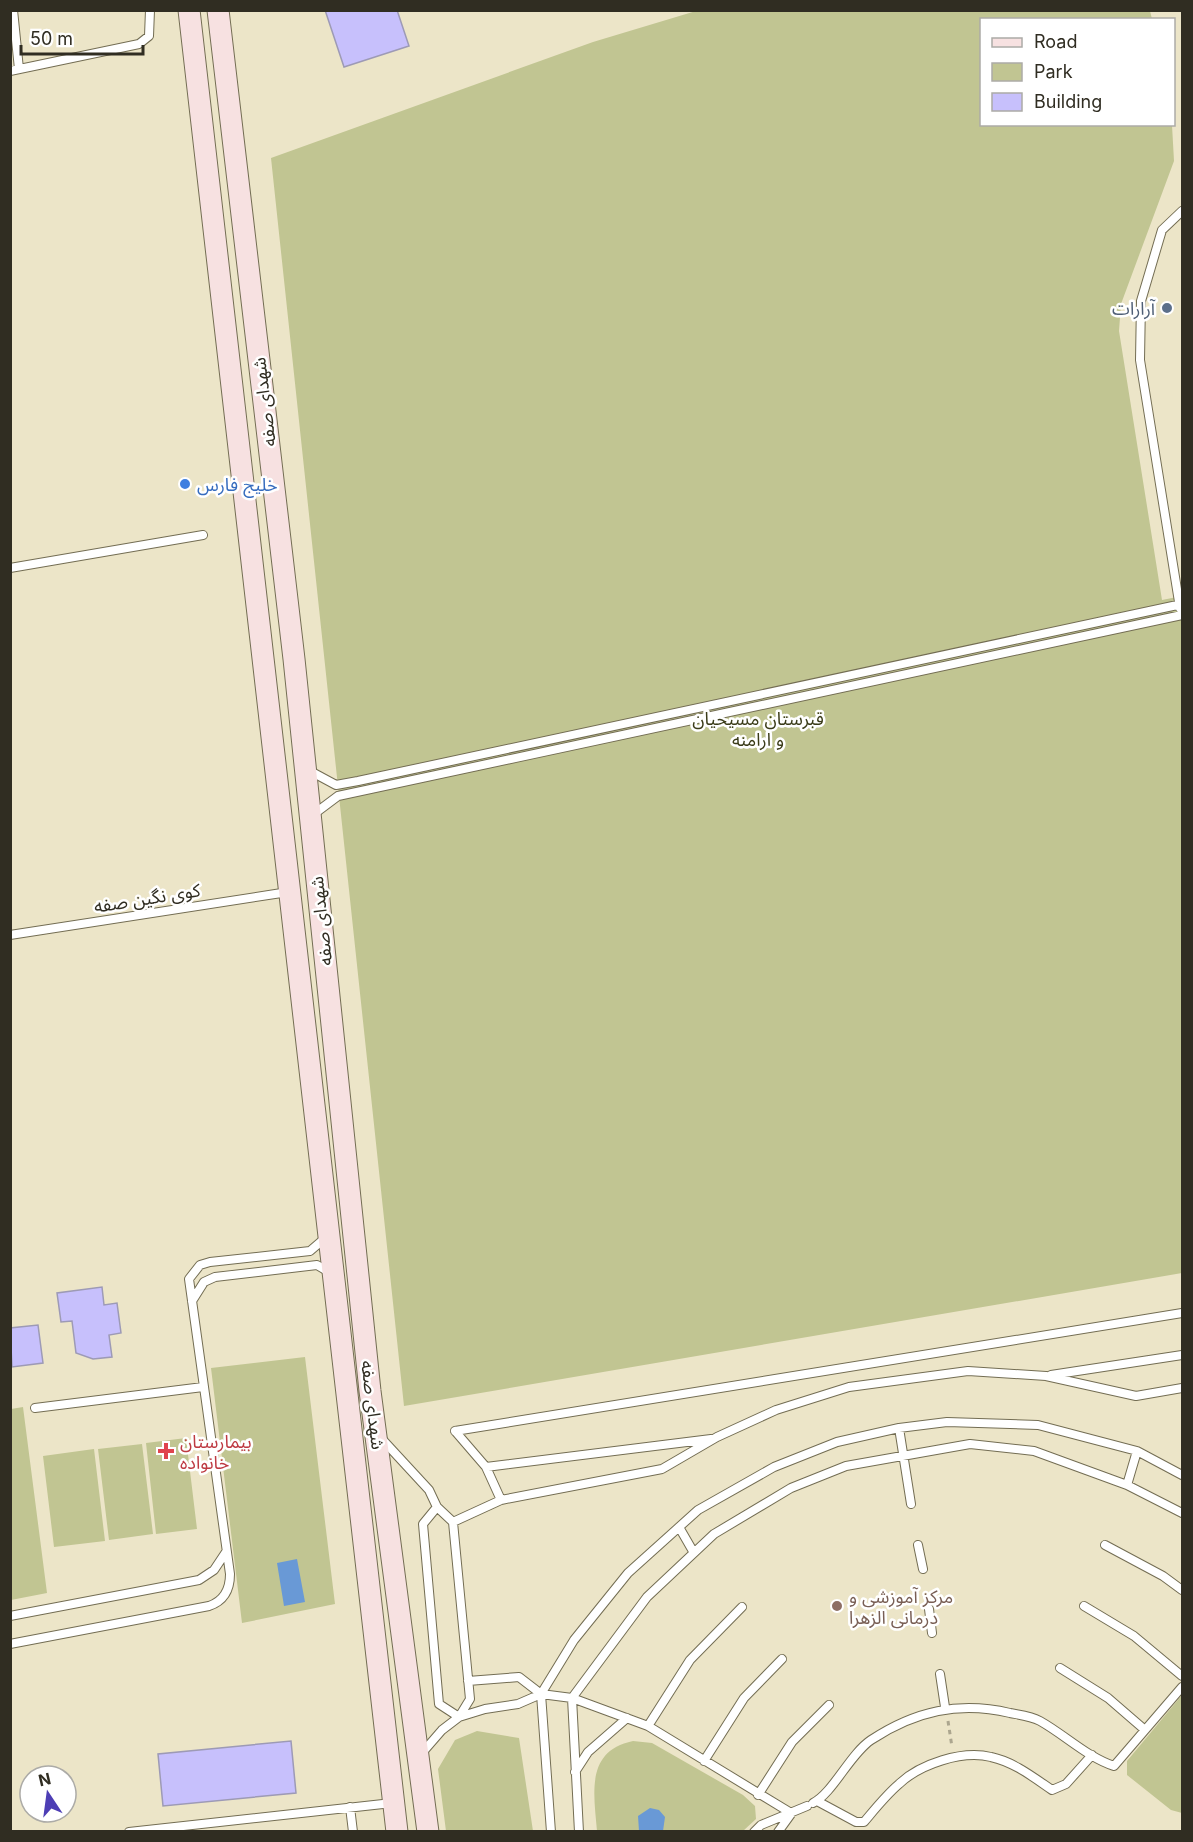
<svg xmlns="http://www.w3.org/2000/svg" width="1193" height="1842" viewBox="0 0 1193 1842" font-family="Inter,'Noto Sans Arabic',sans-serif">
	<style>
		.green { fill: #c1c592 }
		.water { fill: #6999d6 }
		.building { fill: #c7c0fc; stroke: #9d9ab5; stroke-width: 1.5 }
		.lines { fill: none; stroke-linecap: round; stroke-linejoin: round }
		.service-casing { stroke: #736d53; stroke-width: 10 }
		.secondary-casing { stroke: #736d53; stroke-width: 23 }
		.path { stroke: #aca68f; stroke-width: 3; stroke-dasharray: 4.5 4.5; stroke-linecap: butt }
		.service { stroke: #fff; stroke-width: 8 }
		.secondary { stroke: #f7e1e1; stroke-width: 21 }
		.service-dot { fill: #5c6f8a; stroke: #fff; stroke-width: 2 }
		.shop-dot { fill: #3f7fe0; stroke: #fff; stroke-width: 2 }
		.health-dot { fill: #e0444e; stroke: #fff; stroke-width: 2 }
		.education-dot { fill: #8d6e63; stroke: #fff; stroke-width: 2 }
		.labels { text-anchor: middle; dominant-baseline: central; stroke-width: 5; stroke-linejoin: round; paint-order: stroke }
		.service-label { font-size: 18px; fill: #4e5e75; stroke: #fff; text-anchor: end }
		.street-label { font-size: 18px; fill: #302d22; stroke: #fff }
		.shop-label { font-size: 18px; fill: #366cbe; stroke: #fff; text-anchor: start }
		.park-label { font-size: 18px; fill: #3a3b18; stroke: #fff }
		.health-label { font-size: 18px; fill: #be3a42; stroke: #fff; text-anchor: start }
		.education-label { font-size: 18px; fill: #785e54; stroke: #fff; text-anchor: start }
	</style>
	<rect width="100%" height="100%" fill="#ece5c8"/>
	<path class="green" d="M696 11H1150L1152 19 982 20V124L1172 125 1174 161 1121 304 1119 331 1162 600 1182 596V1273L404 1406 271 158 593 42Z
		M305 1357 335 1604 242 1623 211 1368Z
		M23 1407 47 1593 11 1600V1409Z
		M186 1438 197 1529 156 1534 146 1443Z
		M142 1444 153 1534 109 1540 98 1449Z
		M94 1449 105 1541 54 1547 43 1456Z
		M1182 1695V1813L1171 1810 1127 1775V1761Z
		M477 1731 519 1738 533 1831H446L438 1769 455 1740Z
		M633 1741 652 1743 743 1795 755 1806 756 1819 743 1831H597C594 1794 585 1751 633 1741Z"/>
	<path class="water" d="M297 1559 305 1602 284 1606 277 1563Z
		M650 1808 659 1810 665 1817 663 1831H639L638 1816Z"/>
	<path class="building" d="M325 10H397L409 46 344 67Z
		M102 1287 104 1305 117 1303 121 1333 109 1335 112 1357 93 1359 76 1353 72 1321 61 1322 57 1293Z
		M38 1325 43 1363 12 1367 10 1328Z
		M291 1741 296 1793 163 1806 158 1754Z"/>
	<g class="lines">
		<g class="service-casing">
			<path id="service" d="M13 10 19 69
				M10 71 139 44 149 36 150 10
				M10 568 203 535
				M1180 608 1140 360 1141 301 1162 230 1182 211
				M310 771 336 785 358 781 1182 604
				M314 814 338 796 1182 615
				M10 935 288 892
				M192 1301 204 1282 215 1277 317 1265 329 1272
				M1051 1375 1182 1355
				M35 1408 203 1387
				M899 1428 911 1504
				M455 1431 1182 1313
				M455 1431 486 1467 501 1500
				M381 1438 429 1490 437 1507 453 1522 470 1699 459 1717
				M486 1467 711 1439
				M1127 1485 1137 1451
				M437 1507 423 1524 439 1704 459 1717
				M453 1522 501 1500 662 1469 717 1437 776 1410 849 1387 968 1371 1046 1376 1136 1396 1182 1388
				M679 1527 694 1553
				M918 1545 923 1569
				M1105 1545 1163 1576 1182 1590
				M1084 1606 1134 1636 1182 1676
				M929 1609 932 1633
				M10 1616 199 1580 214 1570 226 1552
				M10 1644 209 1606C224 1601 230 1589 230 1574L189 1279 200 1265 210 1262 310 1251 324 1239
				M1060 1668 1108 1698 1145 1730
				M940 1674 945 1707
				M541 1694 572 1698 648 1726 791 1813
				M648 1726 690 1660 742 1607
				M422 1753 442 1730 459 1717 485 1709 518 1704 541 1694 519 1677 468 1681
				M704 1761 744 1698 782 1659
				M575 1772 588 1752 627 1718
				M758 1795 792 1742 829 1705
				M817 1801 856 1822H864C875 1809 886 1795 899 1784 920 1764 962 1750 991 1757 1014 1762 1033 1777 1052 1790L1066 1784 1092 1755
				M813 1803C833 1793 850 1754 871 1740 915 1711 959 1701 1010 1713 1020 1715 1031 1716 1040 1721 1065 1735 1087 1757 1114 1766L1182 1687
				M350 1807 353 1832
				M129 1832 392 1803
				M551 1832 541 1694 574 1640 628 1573 698 1510 774 1467 837 1442 899 1428 947 1422 1038 1425 1137 1451 1182 1475
				M579 1832 572 1698 647 1597 714 1534 791 1488 846 1466 970 1444 1034 1451 1127 1485 1182 1513
				M754 1832 761 1825 807 1806
				M778 1832 791 1814"/>
		</g>
		<g class="secondary-casing">
			<path id="secondary" d="M189 10 397 1832
				M218 10 294 659 370 1391 428 1832"/>
		</g>
		<path class="path" d="M948 1721 952 1747"/>
		<use href="#service" class="service"/>
		<use href="#secondary" class="secondary"/>
	</g>
	<circle class="service-dot" cx="1167" cy="308" r="6"/>
	<circle class="shop-dot" cx="185" cy="484" r="6"/>
	<path class="health-dot" d="M163 1442h6v6h6v6h-6v6h-6v-6h-6v-6h6z"/>
	<circle class="education-dot" cx="837" cy="1606" r="6"/>
	<g class="labels">
		<g class="service-label">
			<text x="1155" y="308">آرارات</text>
		</g>
		<g class="street-label">
			<text transform="translate(264 402) rotate(-97)">شهدای صفه</text>
			<text transform="translate(147 898) rotate(-9)">کوی نگین صفه</text>
			<text transform="translate(321 921) rotate(-96)">شهدای صفه</text>
			<text transform="translate(373 1405) rotate(83)">شهدای صفه</text>
		</g>
		<g class="shop-label">
			<text x="197" y="484">خلیج فارس</text>
		</g>
		<g class="park-label">
			<text x="758" y="718">قبرستان مسیحیان<tspan x="758" dy="21">و ارامنه</tspan></text>
		</g>
		<g class="health-label">
			<text x="180" y="1441">بیمارستان<tspan x="180" dy="21">خانواده</tspan></text>
		</g>
		<g class="education-label">
			<text x="849" y="1596">مرکز آموزشی و<tspan x="849" dy="21">درمانی الزهرا</tspan></text>
		</g>
	</g>
	<rect width="1193" height="1842" fill="none" stroke="#302d22" stroke-width="24"/>
	<rect x="980" y="18" width="195" height="108" fill="#ffffff" stroke="#acaba7" stroke-width="1.5"/>
	<rect x="992" y="38" width="30" height="9" fill="#f7e1e1" stroke="#acaba7" stroke-width="1.5"/>
	<text x="1034" y="48" font-size="18" fill="#302d22">Road</text>
	<rect x="992" y="63" width="30" height="18" fill="#c1c592" stroke="#acaba7" stroke-width="1.5"/>
	<text x="1034" y="78" font-size="18" fill="#302d22">Park</text>
	<rect x="992" y="93" width="30" height="18" fill="#c7c0fc" stroke="#acaba7" stroke-width="1.5"/>
	<text x="1034" y="108" font-size="18" fill="#302d22">Building</text>
	<g transform="translate(48 1794) rotate(347)"><circle r="28" fill="#ffffff" stroke="#acaba7" stroke-width="1.5"/>
	<path d="M0-4.5L10 22L0 15L-10 22Z" fill="#4d3eb5"/>
	<text y="-9" font-size="16" font-weight="bold" text-anchor="middle" fill="#302d22">N</text>
	</g>
	<path d="M21 45v9h122v-9" fill="none" stroke="#302d22" stroke-width="3"/>
	<text x="30" y="45" font-size="18" fill="#302d22" stroke="#ffffff" stroke-width="4.5" paint-order="stroke">50 m</text>
</svg>
